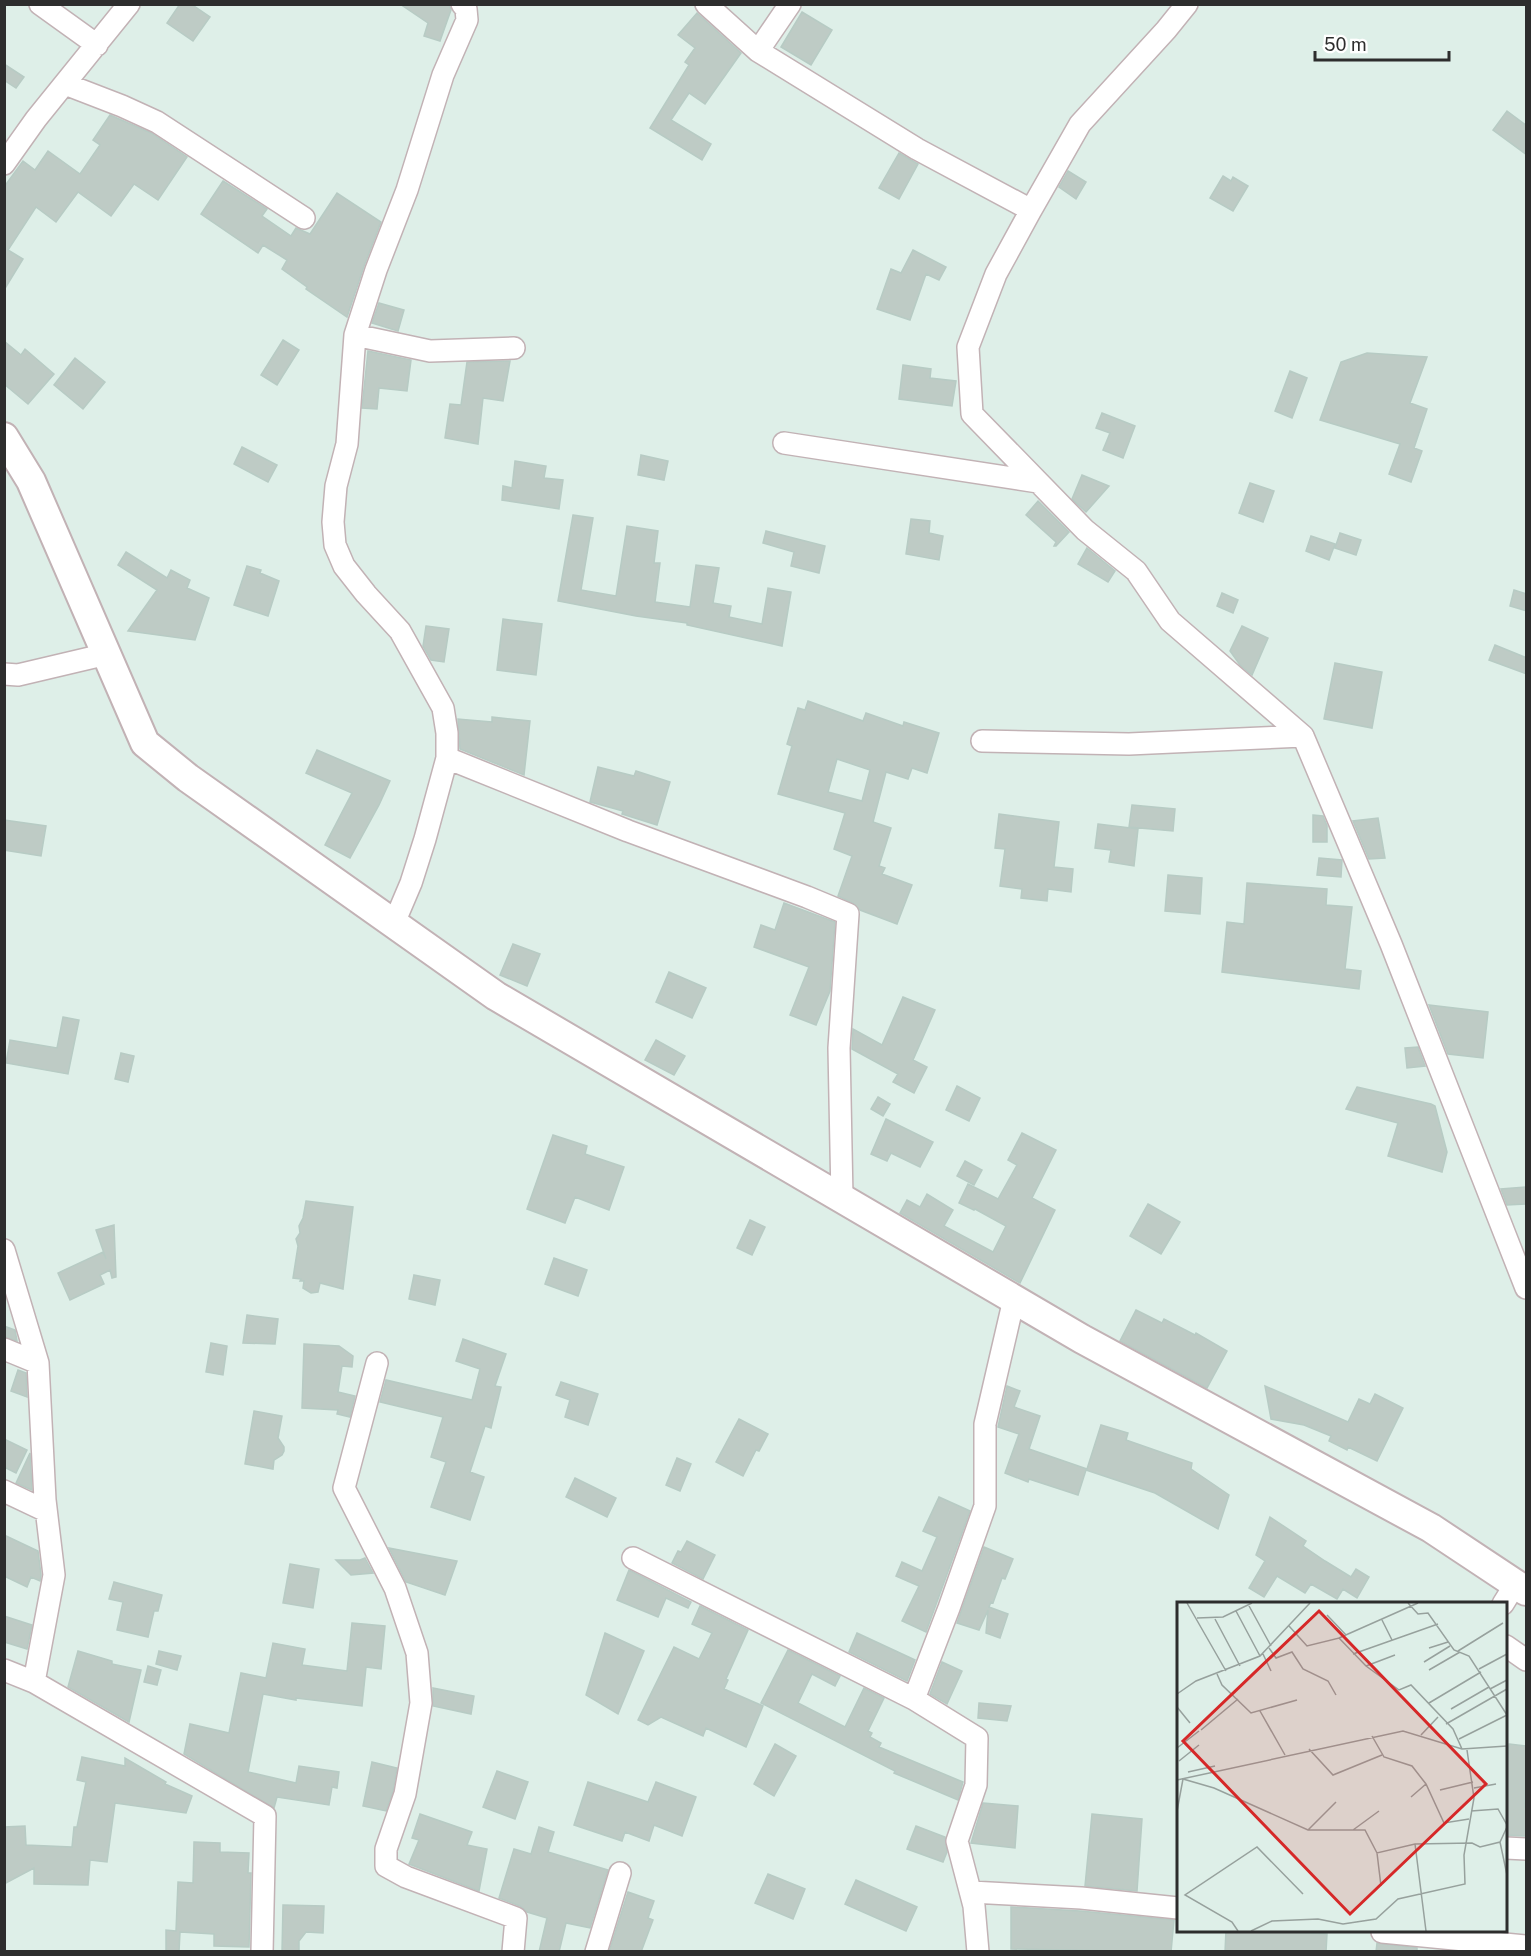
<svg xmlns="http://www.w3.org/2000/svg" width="1531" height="1956" viewBox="0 0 1531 1956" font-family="'Public Sans',sans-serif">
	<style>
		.building { fill: #becbc5; stroke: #b7cbc4; stroke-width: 1.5; fill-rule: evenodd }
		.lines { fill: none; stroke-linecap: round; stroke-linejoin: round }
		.street-casing { stroke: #c2b2b5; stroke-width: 24 }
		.secondary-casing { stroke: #c2b2b5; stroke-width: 32 }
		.street { stroke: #fff; stroke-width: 21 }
		.secondary { stroke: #fff; stroke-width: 28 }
		.inset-road { fill: none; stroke: #97a19d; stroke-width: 1.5 }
		.view { fill: #d62828; fill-opacity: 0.15; stroke: #d62828; stroke-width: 3 }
		.inset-edge { fill: none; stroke: #2d2d2d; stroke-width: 3 }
	</style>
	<rect width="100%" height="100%" fill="#deefe8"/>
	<path class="building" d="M180 4H191L210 17 193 41 167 23Z
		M400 4H449L451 10 440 41 424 36 428 23Z
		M802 12 832 30 811 65 781 47Z
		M697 13 741 53 705 104 689 93 671 120 711 144 702 160 650 128 689 65 685 62 695 48 678 35Z
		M4 64 24 77 16 88 4 80Z
		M1507 111 1527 126V155L1493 130Z
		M110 115 151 133 187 157 158 200 134 184 111 216 78 192 56 222 36 207 8 250 23 259 4 290V187L23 161 35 170 48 151 80 174 100 145 93 140Z
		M899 153 918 164 899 199 879 188Z
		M1068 171 1086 182 1076 199 1059 187Z
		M1223 176 1231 181 1233 177 1248 186 1233 211 1210 198Z
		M223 181 267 209 262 216 291 236 296 228 310 234 337 193 381 222 364 266 347 317 306 289 307 287 282 269 287 260 263 245 258 253 201 214Z
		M913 250 946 267 939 280 926 274 910 320 877 309 891 269 901 273Z
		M379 303 404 310 398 331 372 323Z
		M283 340 299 350 277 385 261 375Z
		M4 341 21 355 25 349 54 374 28 404 4 384Z
		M368 351 411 360 407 391 379 388 377 409 362 408Z
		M1367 353 1427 357 1410 403 1427 409 1414 448 1422 451 1411 482 1389 474 1400 444 1320 420 1341 362Z
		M75 358 105 382 83 409 54 385Z
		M510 361 503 401 483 398 478 444 445 438 450 404 461 405 467 362Z
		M903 365 931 369 930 378 956 381 952 406 899 399Z
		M1290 371 1307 378 1292 418 1275 411Z
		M1102 413 1135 426 1123 458 1103 450 1110 433 1096 428Z
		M242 447 277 465 268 482 234 464Z
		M641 455 668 461 664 480 638 475Z
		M515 461 546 466 544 478 563 480 559 509 502 500 503 486 512 488Z
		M1082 475 1109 486 1086 512 1072 499Z
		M1250 483 1274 491 1263 522 1239 513Z
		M1038 501 1069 532 1056 546H1054L1056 542 1026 515Z
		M573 515 593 518 581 590 616 596 627 526 658 531 654 563H660L655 602 690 607 696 565 719 568 713 603 731 606 729 617 762 624 768 588 791 592 782 646 687 625V623L636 616 558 601Z
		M911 519 930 521 929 533 943 536 939 560 906 554Z
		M766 531 825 546 819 573 791 566 794 552 763 543Z
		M1340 533 1361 540 1356 555 1335 548Z
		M1311 536 1335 544 1329 560 1306 551Z
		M1087 548 1115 571 1108 582 1078 564Z
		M126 552 167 578 171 570 190 580 187 588 209 598 195 640 128 631 157 590 118 565Z
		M247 566 261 570 260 573 279 581 268 616 234 605Z
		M1514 590 1527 594V611L1510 606Z
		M1222 593 1238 600 1233 613 1217 606Z
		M503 619 542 624 536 675 497 670Z
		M426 626 449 629 444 662 431 660 423 646Z
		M1242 626 1268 638 1252 675 1240 665 1230 651Z
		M1495 645 1527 658V674L1489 660Z
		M1335 663 1382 672 1372 728 1324 719Z
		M808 701 863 721 866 713 903 726 904 722 939 733 927 773 912 768 908 779 886 772 873 822 891 828 879 866 885 868 882 874 912 885 897 924 860 910 853 903 838 896 852 856 834 849 845 813 778 794 792 746 787 744 798 708 805 710ZM837 759 870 770 862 801 828 792Z
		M492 717 530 721 524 775 460 749 458 719 492 722Z
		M317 750 390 781 379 805 350 858 325 845 352 793 306 773Z
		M598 767 634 776 636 771 670 782 657 825 622 814 623 811 590 802Z
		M1132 805 1175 809 1173 831 1129 827Z
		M999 814 1059 822 1054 867 1073 869 1071 892 1048 889 1047 901 1021 898 1022 889 1000 886 1005 849 995 848Z
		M1313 815 1323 816 1327 826V842H1313Z
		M1378 818 1385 858 1369 859 1353 821Z
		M4 820 46 826 41 856 4 850Z
		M1098 824 1138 829 1134 866 1109 862 1111 850 1095 848Z
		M1319 858 1342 860 1341 877 1317 875Z
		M1168 875 1202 878 1200 914 1165 911Z
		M1247 883 1327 889 1326 905 1352 907 1345 969 1361 971 1359 989 1222 972 1227 922 1244 924Z
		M784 903 835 922 830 991 816 1025 790 1015 809 967 754 947 761 925 775 930Z
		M513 944 540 954 527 986 500 975Z
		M669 972 706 988 692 1018 656 1002Z
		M903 997 935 1010 913 1060 927 1067 914 1093 893 1082 898 1074 852 1049 853 1029 882 1045Z
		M1429 1005 1488 1012 1483 1058 1448 1054Z
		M63 1017 79 1020 68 1074 6 1063 10 1040 57 1048Z
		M656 1040 685 1056 674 1075 645 1060Z
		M1418 1047 1425 1066 1407 1068 1405 1048Z
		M121 1053 134 1056 128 1082 115 1079Z
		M957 1086 980 1098 969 1121 946 1110Z
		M1357 1087 1431 1104 1435 1106 1447 1152 1442 1172 1388 1156 1398 1123 1346 1109Z
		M878 1097 890 1104 883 1116 871 1109Z
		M886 1119 933 1142 920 1167 891 1153 887 1161 871 1154Z
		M1022 1133 1056 1150 1032 1198 1055 1210 1020 1283 900 1213 907 1200 920 1207 927 1194 953 1210 944 1226 993 1252 1006 1226 975 1209 974 1210 959 1203 968 1184 998 1199 1017 1165 1008 1160Z
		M553 1135 587 1146 585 1154 624 1167 609 1210 575 1197 565 1223 527 1209Z
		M965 1161 982 1170 974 1185 957 1176Z
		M1527 1187V1204L1507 1205 1501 1189Z
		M306 1201 353 1207 343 1289 320 1283 318 1292 311 1293 303 1288 304 1281H300L301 1279 293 1278 298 1246 296 1239 300 1233 299 1226 303 1218Z
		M1148 1204 1180 1222 1161 1254 1130 1236Z
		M750 1220 765 1227 752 1255 737 1248Z
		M114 1225 116 1277 112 1278 110 1270 100 1275 104 1284 70 1300 58 1273 103 1252 106 1259 96 1230Z
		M554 1258 587 1270 578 1296 545 1284Z
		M414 1275 440 1280 435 1305 409 1299Z
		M1136 1310 1162 1323 1164 1319 1195 1335 1196 1333 1227 1351 1207 1388 1120 1341Z
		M247 1315 278 1319 275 1344 243 1343Z
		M4 1326 15 1330 17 1341 4 1337Z
		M463 1339 506 1354 495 1386 501 1387 491 1428 485 1426 470 1472 484 1477 470 1520 431 1507 446 1462 431 1457 443 1417 380 1402 386 1380 472 1400 480 1369 456 1361Z
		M211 1343 227 1346 223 1375 206 1372Z
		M304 1344 339 1346 353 1356 352 1367 342 1366 338 1392 355 1396 350 1417 337 1414 338 1410 302 1408Z
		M18 1370 26 1373 27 1397 11 1391Z
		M561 1382 598 1394 588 1425 565 1417 570 1400 556 1395Z
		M1007 1386 1020 1391 1014 1407 1040 1416 1029 1449 1087 1469 1101 1425 1128 1433 1126 1440 1192 1463 1191 1469 1229 1495 1218 1529 1155 1493 1086 1470 1078 1495 1029 1479 1028 1482 1005 1473 1019 1434 998 1427Z
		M1265 1386 1348 1422 1359 1399 1370 1404 1375 1394 1403 1408 1377 1461 1348 1447 1347 1450 1329 1441 1331 1436 1304 1425 1271 1419Z
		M254 1411 282 1416 278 1438 284 1447V1451L282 1455 274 1460 273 1469 245 1464Z
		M739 1419 768 1434 759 1451 756 1450 743 1476 716 1462Z
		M4 1439 27 1450 16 1473 4 1467Z
		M30 1453 32 1490 16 1483Z
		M677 1458 691 1464 680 1491 666 1485Z
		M575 1478 616 1498 607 1517 566 1497Z
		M939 1497 970 1511 926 1632 902 1621 919 1586 896 1576 902 1562 922 1571 937 1537 923 1531Z
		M1270 1517 1306 1541 1303 1546 1325 1561 1351 1577 1356 1569 1369 1577 1357 1598 1343 1589 1337 1599 1311 1584 1305 1593 1277 1576 1264 1597 1249 1588 1265 1561 1256 1555Z
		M4 1535 38 1551 41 1575 40 1581 31 1577 27 1587 4 1576Z
		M687 1541 715 1555 703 1579 672 1563 678 1551 681 1552Z
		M984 1547 1013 1559 1005 1579 1002 1578 993 1603 991 1602 989 1607 1008 1614 1000 1638 986 1633 988 1610 979 1630 957 1623Z
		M389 1548 457 1561 445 1595 406 1582Z
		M365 1558 373 1573 351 1575 336 1560H360Z
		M290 1564 319 1569 313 1608 283 1603Z
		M629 1570 691 1602 688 1608 666 1598 658 1617 617 1600Z
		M114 1582 162 1595 158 1611H154L148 1637 117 1630 123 1602 109 1599Z
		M700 1606 748 1630 726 1679 728 1680 724 1689 763 1706 746 1747 706 1728 703 1736 661 1717 648 1725 638 1720 674 1647 699 1659 712 1633 692 1624Z
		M4 1616 32 1625 27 1649 4 1642Z
		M352 1623 385 1626 381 1669 366 1667 362 1706 296 1698V1700L263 1694 248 1772 296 1783 299 1766 339 1772 337 1788 332 1787 329 1805 277 1797 274 1808 184 1754 190 1724 229 1733 241 1673 266 1678 273 1643 305 1649 302 1665 347 1671Z
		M605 1633 644 1651 618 1714 586 1695Z
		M857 1633 915 1660 907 1681 849 1652Z
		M788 1650 840 1676 835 1686 812 1674 798 1703 845 1727 864 1688 884 1698 868 1731 872 1733 870 1737 881 1743 879 1747 963 1782 958 1800 894 1773 895 1771 761 1703Z
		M78 1651 112 1661V1664L141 1670 129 1722 68 1687Z
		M159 1651 181 1656 177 1670 156 1664Z
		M942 1662 962 1671 947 1704 930 1694Z
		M148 1666 161 1670 157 1685 144 1682Z
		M433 1688 474 1696 471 1714 433 1706Z
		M979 1703 1011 1706 1007 1721 978 1718Z
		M775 1744 796 1756 774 1796 754 1784Z
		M1509 1744 1527 1746 1525 1807H1527V1836L1506 1835V1782Z
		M82 1757 125 1766V1758L166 1782 165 1784 192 1796 186 1813 115 1803 107 1862 90 1860 88 1885 34 1884V1868L4 1884V1827L25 1826 26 1845 72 1847 74 1827H77L86 1782 77 1780Z
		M372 1762 397 1768 393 1791 386 1811 363 1806Z
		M497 1771 528 1782 515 1819 483 1807Z
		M588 1782 648 1802 656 1782 696 1797 682 1836 654 1825 649 1841 625 1832 622 1841 574 1825Z
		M983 1803 1018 1806 1015 1848 971 1843Z
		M420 1814 472 1832 467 1845 487 1849 479 1891 409 1864 419 1840 412 1838Z
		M1092 1814 1142 1819 1137 1891 1085 1886Z
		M916 1826 945 1837 947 1852 943 1862 907 1849Z
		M539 1827 554 1832 548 1852 608 1870 590 1928 566 1923 559 1952H539L547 1918 527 1912 520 1906 499 1898 514 1849 531 1854Z
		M194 1842 220 1843V1852L249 1853 248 1873H251L249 1947 214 1946V1934L180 1932 179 1952H166V1930L176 1931 178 1882 193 1883Z
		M768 1874 805 1889 793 1919 755 1903Z
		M856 1880 917 1907 906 1931 845 1904Z
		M628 1892 654 1901 648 1918 653 1920 641 1952H609Z
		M283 1905 324 1906 323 1933 306 1932 299 1941V1952H282Z
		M1011 1907 1080 1911 1174 1920 1171 1952 1011 1949Z
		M1226 1930H1290V1932L1327 1934 1326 1952H1225Z
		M1377 1943 1417 1948V1952H1376Z"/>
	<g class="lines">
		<g class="street-casing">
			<path id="street" d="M40 4 97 45
				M706 4 758 51 917 149 1031 210 996 274 968 347 972 414 1085 530 1136 571 1170 621 1303 736 1391 944 1526 1288
				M758 51 790 4
				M65 84 122 106 157 122 304 218
				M4 164 36 119 129 4
				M1031 210 1080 124 1166 30 1187 4
				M355 335 430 351 514 348
				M784 443 1038 482
				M4 674 18 675 107 654
				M982 741 1129 744 1303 736
				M447 758 628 831 807 897 848 914 839 1048 842 1198
				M394 923 411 883 425 839 447 758V733L443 708 400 631 366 594 344 566 335 545 333 522 336 486 347 444 355 335 376 270 407 190 443 75 467 20 466 9 462 4
				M4 1250 38 1363 45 1500 54 1575 34 1682 265 1816 262 1952
				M4 1349 38 1363
				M377 1363 344 1488 395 1588 417 1653 421 1703 405 1794 386 1849V1866L406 1877 516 1918 513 1952
				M4 1491 46 1511
				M633 1558 914 1699 977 1738 976 1785 957 1841 974 1906 978 1952
				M1503 1604 1516 1583
				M1506 1646 1526 1660
				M4 1670 34 1682
				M914 1699 949 1608 985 1506V1424L1014 1299
				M1506 1848 1526 1849
				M971 1892 1081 1898 1178 1908
				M1382 1932 1526 1946
				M596 1952 620 1873"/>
		</g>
		<g class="secondary-casing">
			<path id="secondary" d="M4 437 31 481 145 743 188 778 496 996 1082 1339 1431 1528 1526 1591"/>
		</g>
		<use href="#street" class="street"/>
		<use href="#secondary" class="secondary"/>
	</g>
	<g transform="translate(1177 1602)">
		<rect width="330" height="330" fill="#deefe8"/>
		<path class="inset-road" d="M10 1 49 69M231 1 241 12 251 11 277 48 292 54 330 113M71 2 94 44M59 9 83 54M150 13 169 33M20 16 46 15 75 1M38 17 63 64M205 18 215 38M112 24 130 44 162 36 189 64 222 88 234 83 276 127 285 147M162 36 241 1M92 46 99 56 115 50 126 67 151 79 159 93M252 46 271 40M281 49 326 21M86 52 94 69M176 52 261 22M247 60 273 44M189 64 218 53M302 67 330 52M252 68 283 50M40 72 45 83 74 111 120 98M313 87 330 78M0 92 19 79 83 54 133 1M252 101 304 70M0 105 13 121M274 107 312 85M83 109 108 153M269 122 330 87M24 128 61 97M244 133 261 115M195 134 207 155 235 164 249 182 267 221 292 217M282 137 330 113M0 146 22 129M132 147 156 173 205 153M2 159 22 143M11 170 38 164M0 178 226 129 285 147 330 144M297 186 319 182M263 188 296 180M234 195 249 182M0 209 6 177 37 186 131 228H188L200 251 238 242 295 241 303 245 323 240 330 225M294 209 321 207 330 223M131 228 159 200M176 228 202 209M323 240 330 273M238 242 249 329M200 251 204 284M61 329 55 320 8 293 80 245 126 292M74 329 95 319 141 317 166 322 199 317 221 297 288 282 287 253 297 196 290 148"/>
		<path class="view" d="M142 9 309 182 173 312 6 139Z"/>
		<rect width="330" height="330" class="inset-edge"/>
	</g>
	<rect width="1531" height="1956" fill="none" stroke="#2d2d2d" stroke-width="12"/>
	<path d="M1315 51v9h134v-9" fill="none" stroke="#2d2d2d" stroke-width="3"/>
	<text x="1324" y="51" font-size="18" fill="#2d2d2d" stroke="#ffffff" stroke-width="4.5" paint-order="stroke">50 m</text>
</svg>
